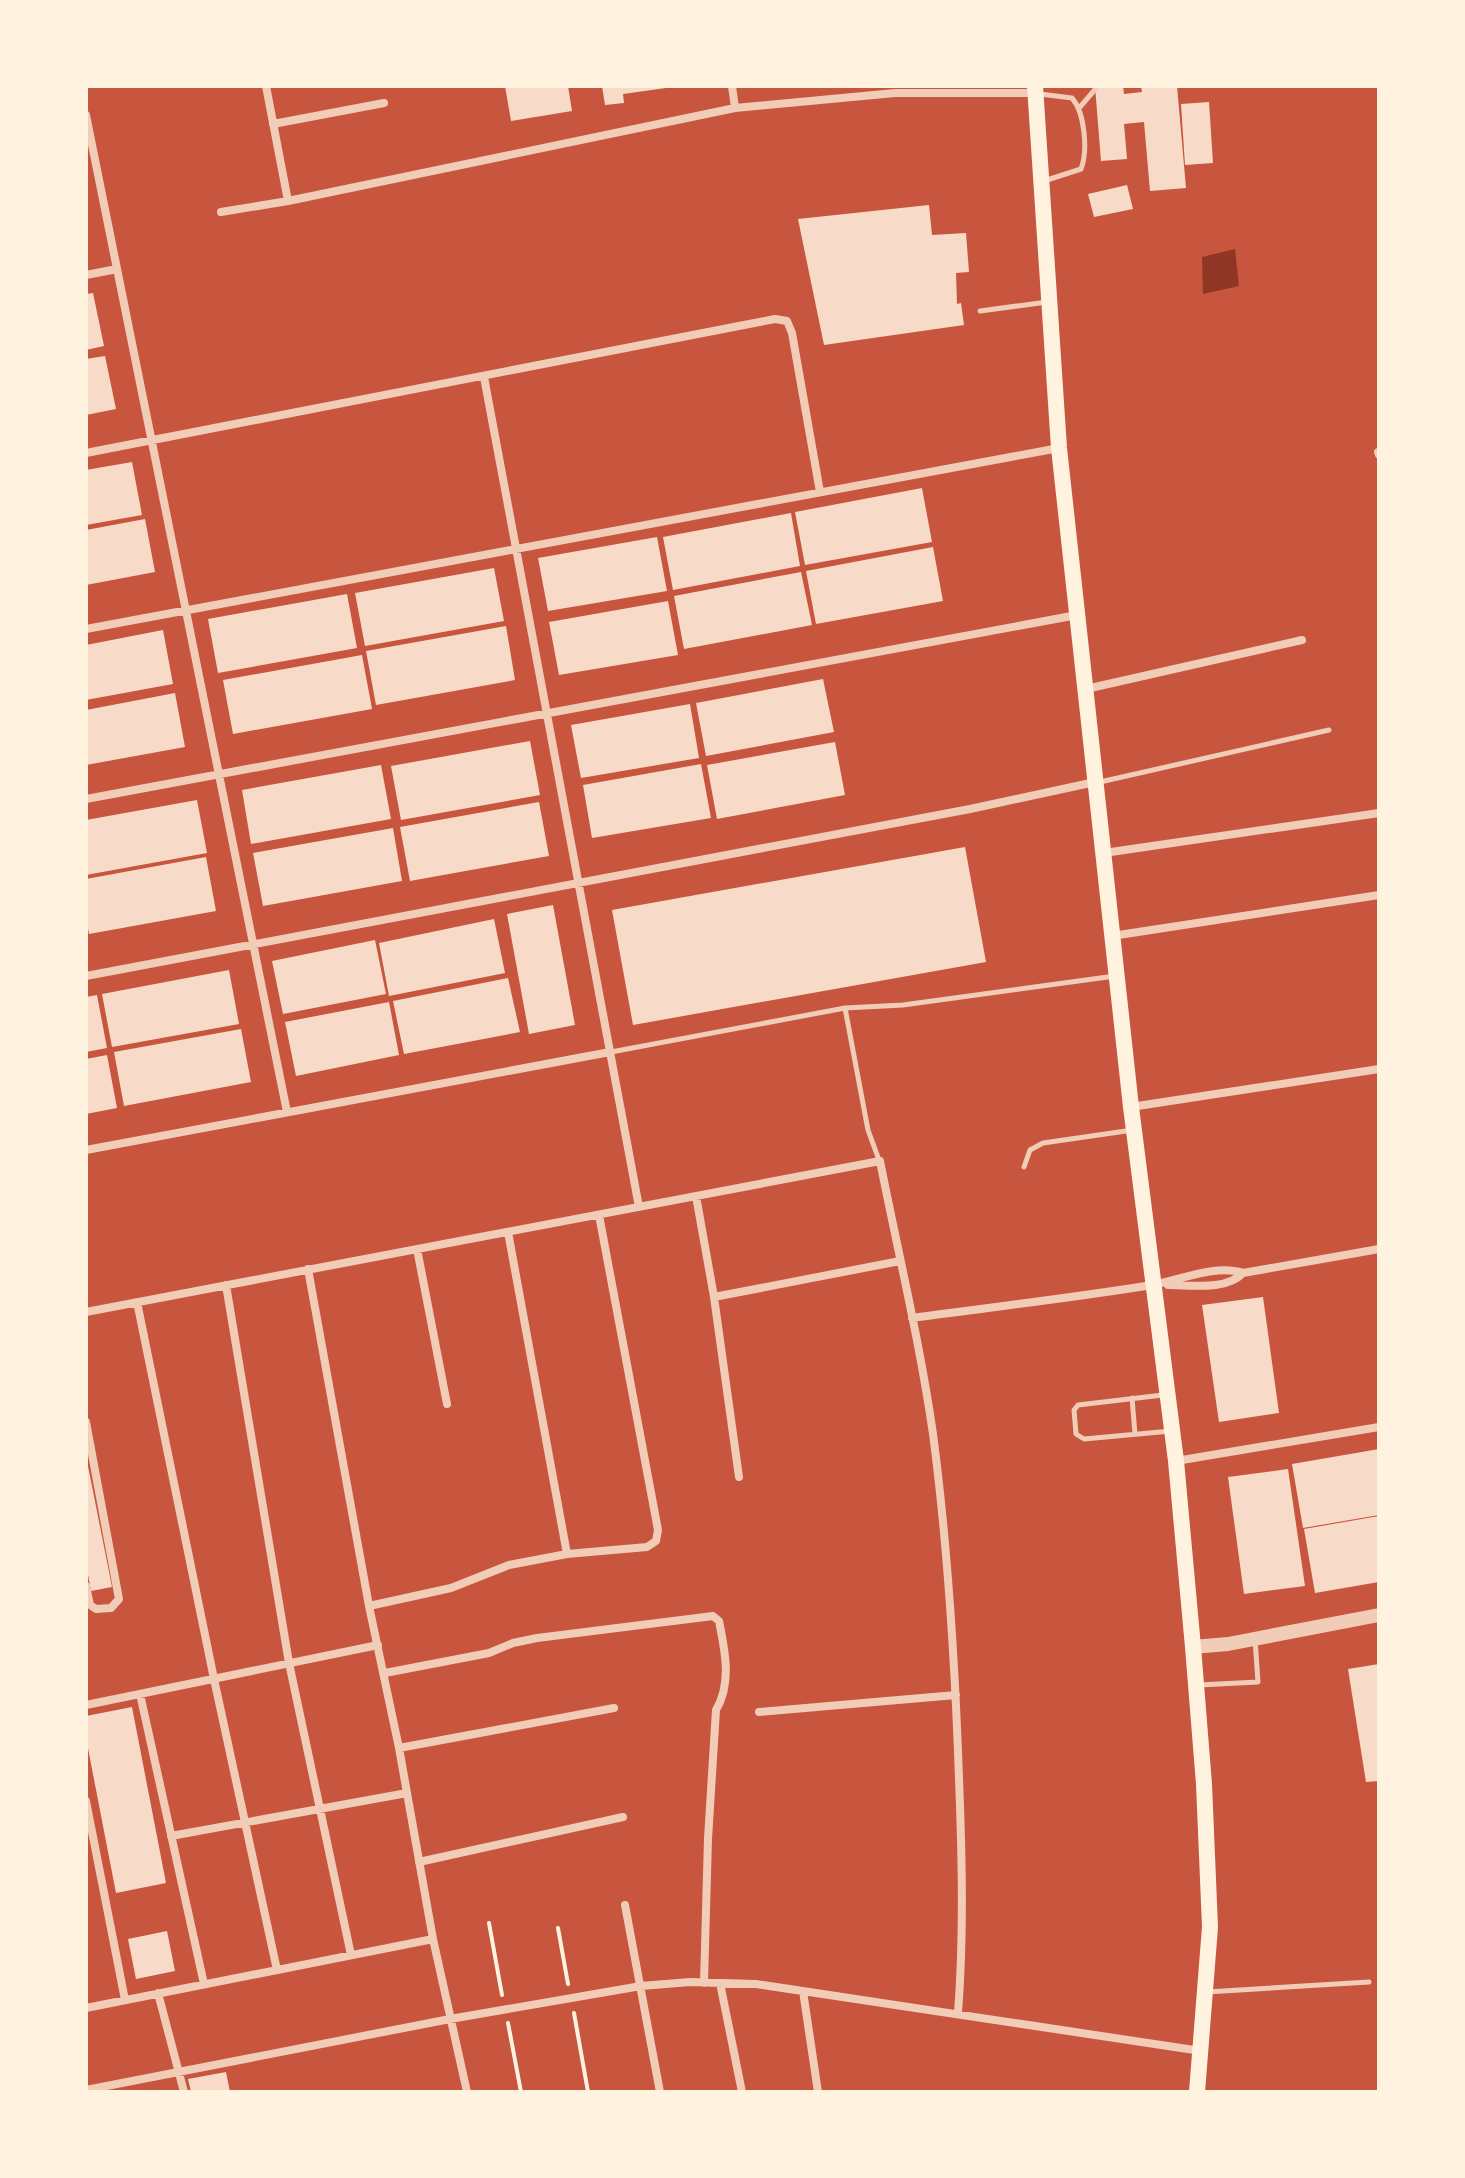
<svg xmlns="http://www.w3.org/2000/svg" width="1465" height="2178" viewBox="0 0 1465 2178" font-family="'Varela Round',sans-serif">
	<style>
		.water { fill: #8f3625 }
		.building { fill: #f7dbc8 }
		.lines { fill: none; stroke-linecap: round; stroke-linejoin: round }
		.path { stroke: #fff3e0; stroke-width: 4 }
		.service { stroke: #f1ccb7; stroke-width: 5 }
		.minor { stroke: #f1ccb7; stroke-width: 8 }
		.tertiary { stroke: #f1ccb7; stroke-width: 14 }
		.secondary { stroke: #fff3e0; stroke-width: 16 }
	</style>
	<rect width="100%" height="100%" fill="#c8553d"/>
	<path class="water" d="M1235 249 1239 286 1203 294 1202 257Z"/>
	<path class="building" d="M505 86H568L572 111 511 121Z
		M602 86H666V88L623 94 624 103 605 105Z
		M1095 86H1123L1124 94 1142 92 1141 86H1177L1186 188 1150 191 1144 122 1124 124 1127 159 1101 161Z
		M1209 102 1213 163 1185 165 1181 104Z
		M1127 185 1133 209 1094 217 1088 194Z
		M929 205 932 235 966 233 969 272 956 273 957 304 961 303 964 325 824 345 798 219Z
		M93 293 104 346 86 350V294Z
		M105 356 116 409 86 415V359Z
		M132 462 142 515 86 525V470Z
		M922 488 932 542 805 565 795 512Z
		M791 513 800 566 673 590 663 537Z
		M145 519 155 572 86 585V530Z
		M657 537 667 591 548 611 538 558Z
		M933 547 943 601 816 624 806 571Z
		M494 568 504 621 365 646 355 593Z
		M801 572 812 625 684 649 674 596Z
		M347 594 357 648 218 673 208 619Z
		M668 601 678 655 559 675 549 622Z
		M506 626 515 680 376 705 366 651Z
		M163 630 173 684 86 700V645Z
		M362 655 372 709 233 734 223 680Z
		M823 679 834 732 706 756 696 703Z
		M175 693 185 747 86 765V710Z
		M690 704 699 758 581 778 571 725Z
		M530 741 540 795 401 820 391 766Z
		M835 742 845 795 717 819 707 765Z
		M701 764 711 818 592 838 583 785Z
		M381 765 391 819 251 844 242 790Z
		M197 800 207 853 86 875V820Z
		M539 802 549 856 410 881 400 827Z
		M393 828 402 881 263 906 253 853Z
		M965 847 986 962 633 1025 612 910Z
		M206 857 216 911 89 934 86 918V879Z
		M553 905 575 1025 529 1034 507 914Z
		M494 919 505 973 389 996 379 943Z
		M375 940 386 994 283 1014 272 961Z
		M229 970 239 1024 112 1047 102 994Z
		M508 978 520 1032 404 1054 393 1001Z
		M97 995 107 1048 86 1052V997Z
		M389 1002 399 1055 296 1076 285 1022Z
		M241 1029 251 1082 124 1106 114 1052Z
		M107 1055 117 1108 86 1114V1059Z
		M1263 1297 1279 1413 1219 1422 1202 1305Z
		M1379 1449V1515L1303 1528 1292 1464Z
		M86 1456 112 1587 91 1591 86 1564Z
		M1288 1469 1305 1586 1244 1594 1228 1477Z
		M1379 1516V1582L1315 1593 1304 1529Z
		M1379 1664V1781L1366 1782 1348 1669Z
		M132 1707 166 1883 116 1893 86 1738V1716Z
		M167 1931 175 1971 136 1979 128 1939Z
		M226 2072 230 2092H191L188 2079Z"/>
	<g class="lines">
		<path class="path" d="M489 1923 502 1995
			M558 1928 568 1984
			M574 2013 588 2092
			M508 2023 521 2092"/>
		<path class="service" d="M1040 94 1072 98C1085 113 1088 151 1081 169L1044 181
			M1080 107 1098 86
			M980 311 1047 302
			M1100 782 1329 730
			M845 1008 868 1130 879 1160
			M611 1052 845 1008 903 1005 1115 976
			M1024 1167 1030 1150 1043 1143 1133 1130
			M1163 1395 1078 1405 1074 1410 1076 1434 1084 1439 1171 1431
			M1132 1398 1135 1434
			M1199 1685 1258 1682 1255 1639
			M1207 1992 1369 1982"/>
		<path class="minor" d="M266 86 288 201
			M732 86 735 108
			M86 115 287 1112
			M273 124 384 103
			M221 212 288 201 735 108 895 93H1035
			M86 275 117 269
			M484 377 639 1207
			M1378 452 1379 455
			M86 453 775 319 787 321 792 333 820 492
			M86 629 1059 448
			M1086 689 1302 640
			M86 799 1077 615
			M1104 853 1379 813
			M1112 936 1379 895
			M86 976 970 809 1095 782
			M1131 1107 1379 1069
			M86 1150 610 1052
			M696 1196 714 1297 739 1477
			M508 1232 567 1554
			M417 1249 447 1404
			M308 1269 369 1606 399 1748 433 1939 467 2092
			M226 1285 289 1663 351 1955
			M1168 1285C1191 1285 1226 1291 1243 1273
			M714 1297 900 1261
			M137 1302 214 1679 277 1970
			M86 1312 880 1161C898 1252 920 1343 933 1434 948 1548 955 1663 959 1778 962 1856 964 1935 958 2013
			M912 1318C992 1307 1072 1298 1152 1285 1181 1280 1215 1264 1243 1273L1379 1249
			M86 1422 119 1599 111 1608 96 1609 90 1605 86 1586
			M1176 1461 1379 1427
			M369 1606 451 1588 509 1565 567 1554 647 1547 656 1541 658 1530 599 1215
			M385 1673 489 1653 513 1643 537 1638 713 1616 719 1621C725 1651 732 1683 716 1710L708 1839 704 1983
			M140 1694 204 1984
			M86 1705 378 1645
			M759 1712 956 1695
			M399 1748 614 1708
			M86 1801 125 2000
			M171 1836 407 1793
			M419 1862 623 1817
			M625 1905 660 2092
			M720 1983 742 2092
			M803 1991 818 2092
			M158 1993 184 2092
			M86 2008 433 1939
			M86 2090 450 2019 641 1986 690 1982 756 1984 1201 2051"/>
		<path class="tertiary" d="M1193 1647 1228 1644 1379 1615"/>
		<path class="secondary" d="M1035 86 1059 448 1131 1107 1176 1461 1193 1647 1204 1784 1210 1927 1197 2092"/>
	</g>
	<rect width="1465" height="2178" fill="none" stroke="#fff3e0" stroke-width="176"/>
</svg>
